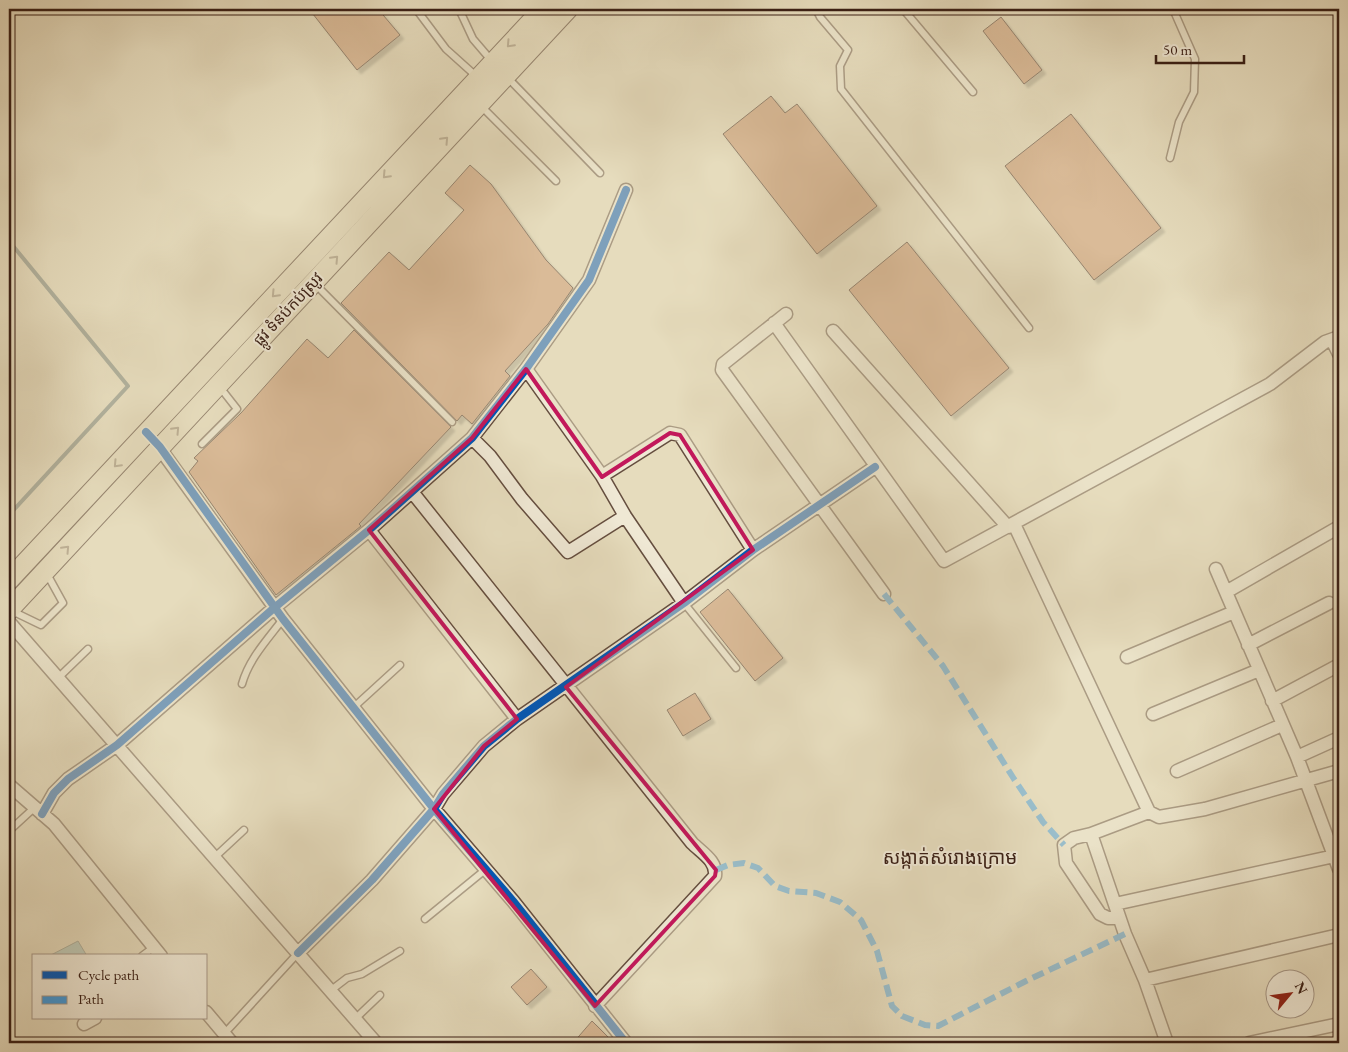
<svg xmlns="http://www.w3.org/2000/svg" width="1348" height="1052" viewBox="0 0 1348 1052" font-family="'EB Garamond','Noto Sans Khmer',serif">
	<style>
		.water { fill: #97bab5; stroke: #727c75 }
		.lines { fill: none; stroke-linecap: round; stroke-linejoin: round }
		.stream { stroke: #727c75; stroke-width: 4 }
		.building { fill: #cd926c; stroke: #3a1f15; filter: url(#shadow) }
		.lane-casing { stroke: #654e3f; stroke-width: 9 }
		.street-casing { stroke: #654e3f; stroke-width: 15 }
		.primary-casing { stroke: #3a1f15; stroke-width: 21 }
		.lane { stroke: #efe8d4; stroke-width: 6 }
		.street { stroke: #efe8d4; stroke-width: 12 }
		.primary { stroke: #e6dcbd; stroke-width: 19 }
		.quiet { stroke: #3e9bdf; stroke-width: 6; stroke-dasharray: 12 6; stroke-linecap: butt }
		.cycleway-casing { stroke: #efe8d4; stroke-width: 11 }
		.cycleway { stroke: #0057b8; stroke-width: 8 }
		.oneway { stroke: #907e69 }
		.marked { fill: none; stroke: #c2185b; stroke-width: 4; stroke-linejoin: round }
		.labels { text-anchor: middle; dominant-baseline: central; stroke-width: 4; stroke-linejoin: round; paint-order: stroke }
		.street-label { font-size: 16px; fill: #3a1f15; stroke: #efe8d4 }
		.quarter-label { font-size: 19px; fill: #3a1f15; stroke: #efe8d4 }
	</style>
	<defs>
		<filter id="shadow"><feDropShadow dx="4" dy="4" stdDeviation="1" flood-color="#0004"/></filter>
	</defs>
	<rect width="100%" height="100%" fill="#e6dcbd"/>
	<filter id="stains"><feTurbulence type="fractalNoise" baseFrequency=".004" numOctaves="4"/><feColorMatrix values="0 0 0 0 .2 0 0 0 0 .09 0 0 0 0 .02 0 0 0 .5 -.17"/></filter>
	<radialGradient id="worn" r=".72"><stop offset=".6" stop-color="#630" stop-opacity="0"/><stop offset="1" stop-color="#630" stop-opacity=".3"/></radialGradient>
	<path class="water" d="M78 941 87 956H49Z"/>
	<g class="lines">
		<path class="stream" d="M9 241 128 386 9 515"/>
	</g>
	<path class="building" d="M309 9H378L400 35 357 70Z
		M1001 17 1042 70 1024 84 983 31Z
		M771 96 785 113 797 104 877 206 817 254 723 134Z
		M1071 114 1161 228 1094 280 1005 166Z
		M470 165 491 184 546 260 573 288 548 324 505 371 510 376 472 424 462 415 457 421 341 303 389 252 409 270 464 210 445 193Z
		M907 242 1009 368 951 416 849 290Z
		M354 330 451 427 359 524 361 526 276 595 189 472 198 461 194 458 241 413 307 339 328 358Z
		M728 589 783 658 755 681 700 612Z
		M695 693 711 719 683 736 667 710Z
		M531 969 547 987 527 1005 511 987Z
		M592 1021 614 1043H573Z"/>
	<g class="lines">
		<g class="lane-casing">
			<path id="lane" d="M416 9 446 49 476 76
				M459 9 473 39 491 60
				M816 9 820 17 848 50 840 66 841 89 1029 328
				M903 9 973 92
				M506 76 600 173
				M480 105 556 181
				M1170 158 1179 122 1194 92 1195 59 1173 9
				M314 283 452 422
				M202 444 237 409 219 386
				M684 603 736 668
				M10 610 41 625 63 603 47 574
				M57 679 88 649
				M242 684C249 659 267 640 283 619
				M354 707 400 665
				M9 831 34 808
				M216 856 244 830
				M425 919 485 870
				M142 956 154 947
				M330 991 347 978 362 974 400 951
				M355 1019 380 995
				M224 1034 298 953"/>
		</g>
		<g class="street-casing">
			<path id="street" d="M786 314 723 364 722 370 884 594
				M774 323 944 561 1270 384 1325 342 1339 337
				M833 331 1008 527
				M1332 340 1339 354
				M526 369 602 476 625 516 684 603
				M472 438 490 456 522 499 568 552 625 516
				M156 443 283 619 434 809 513 901 626 1043
				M602 476 670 433 680 435 753 550
				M413 493 692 843C702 853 717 861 715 876L595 1006
				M1014 524 1149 812 1159 817 1205 809 1339 771
				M369 530 517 719
				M1216 569 1297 757 1339 869
				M1226 592 1339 527
				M9 622 376 1043
				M1248 645 1329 603
				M1127 657 1234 612
				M1272 701 1339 665
				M1153 714 1259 670
				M1297 757 1339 738
				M1177 771 1282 725
				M9 785 54 824 161 956
				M1149 812 1091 834 1125 934 1145 980 1167 1043
				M42 814 54 793 68 779 117 745 274 608 369 530 472 438 526 369 589 280 626 190
				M1091 834 1074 838 1064 845 1066 863 1100 914 1108 918H1119
				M1115 904 1339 855
				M298 953 372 880 434 809 443 794 484 746 517 719 684 603 753 550 875 467
				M1145 980 1339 935
				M206 1012 232 1043
				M84 1024 95 1018
				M1249 1043 1339 1024"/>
		</g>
		<g class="primary-casing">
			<path id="primary" d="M9 580 543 9
				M9 610 568 9"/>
		</g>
		<use href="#lane" class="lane"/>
		<use href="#street" class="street"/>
		<use href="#primary" class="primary"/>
		<path class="quiet" d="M884 594 943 666 1014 779 1043 822 1064 845
			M716 870 728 865 744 863 758 868 775 886 789 891 816 893 840 902 861 920 877 951 892 1006 902 1016 925 1025 938 1026 1026 981 1125 934"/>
		<g class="cycleway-casing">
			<path id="cycleway" d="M146 432 160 447 283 619 434 809 513 901 626 1043
				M42 814 54 793 68 779 117 745 274 608 369 530 472 438 526 369 589 280 626 190
				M298 953 372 880 434 809 443 794 484 746 517 719 684 603 753 550 875 467"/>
		</g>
		<use href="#cycleway" class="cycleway"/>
	</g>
	<defs><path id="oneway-chevron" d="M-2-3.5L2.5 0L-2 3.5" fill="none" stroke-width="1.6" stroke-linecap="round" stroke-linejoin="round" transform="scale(1.25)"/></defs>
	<g class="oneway">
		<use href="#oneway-chevron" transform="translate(510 44) rotate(133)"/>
		<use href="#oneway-chevron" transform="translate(445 140) rotate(-47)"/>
		<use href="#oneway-chevron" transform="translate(386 175) rotate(133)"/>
		<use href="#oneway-chevron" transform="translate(335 259) rotate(-47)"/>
		<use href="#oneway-chevron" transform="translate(275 294) rotate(133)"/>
		<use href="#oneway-chevron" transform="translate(176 430) rotate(-47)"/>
		<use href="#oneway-chevron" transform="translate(117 464) rotate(133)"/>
		<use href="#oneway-chevron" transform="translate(66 549) rotate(-47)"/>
	</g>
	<path d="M0 0H1348V1052H0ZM526 369 602 477 670 433 680 435 753 550 566 687 716 870 715 876 595 1006 434 809 484 746 517 719 369 530 472 438Z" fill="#e6dcbd" fill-opacity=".55" fill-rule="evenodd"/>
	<path class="marked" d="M526 369 602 477 670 433 680 435 753 550 566 687 716 870 715 876 595 1006 434 809 484 746 517 719 369 530 472 438Z"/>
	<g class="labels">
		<g class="street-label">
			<text transform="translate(288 309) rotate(-47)">ផ្លូវ ទំនប់កប់ស្រូវ</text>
		</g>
		<g class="quarter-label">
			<text x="950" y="857">សង្កាត់សំរោងក្រោម</text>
		</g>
	</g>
	<rect width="1348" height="1052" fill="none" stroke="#e6dcbd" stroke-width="30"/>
	<rect x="10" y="10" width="1328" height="1032" fill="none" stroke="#3a1f15" stroke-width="2.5"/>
	<rect x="15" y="15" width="1318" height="1022" fill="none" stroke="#3a1f15"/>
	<rect x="32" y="954" width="175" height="65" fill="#efe8d4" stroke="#a79888"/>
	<rect x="42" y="971" width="25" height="8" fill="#0057b8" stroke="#a79888"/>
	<text x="78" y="980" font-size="15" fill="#3a1f15">Cycle path</text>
	<rect x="42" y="996" width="25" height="8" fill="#3e9bdf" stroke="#a79888"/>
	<text x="78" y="1004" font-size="15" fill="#3a1f15">Path</text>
	<g transform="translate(1290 994) rotate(61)"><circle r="24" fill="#efe8d4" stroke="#a79888"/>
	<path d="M0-4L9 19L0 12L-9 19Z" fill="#8f2418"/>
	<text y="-8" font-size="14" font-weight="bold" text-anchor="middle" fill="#3a1f15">N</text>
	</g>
	<path d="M1156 55v8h88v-8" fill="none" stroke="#3a1f15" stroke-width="2.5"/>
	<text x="1163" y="55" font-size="15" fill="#3a1f15" stroke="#efe8d4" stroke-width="4" paint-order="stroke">50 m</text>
	<rect width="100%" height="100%" filter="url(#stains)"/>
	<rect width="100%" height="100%" fill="url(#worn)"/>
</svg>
